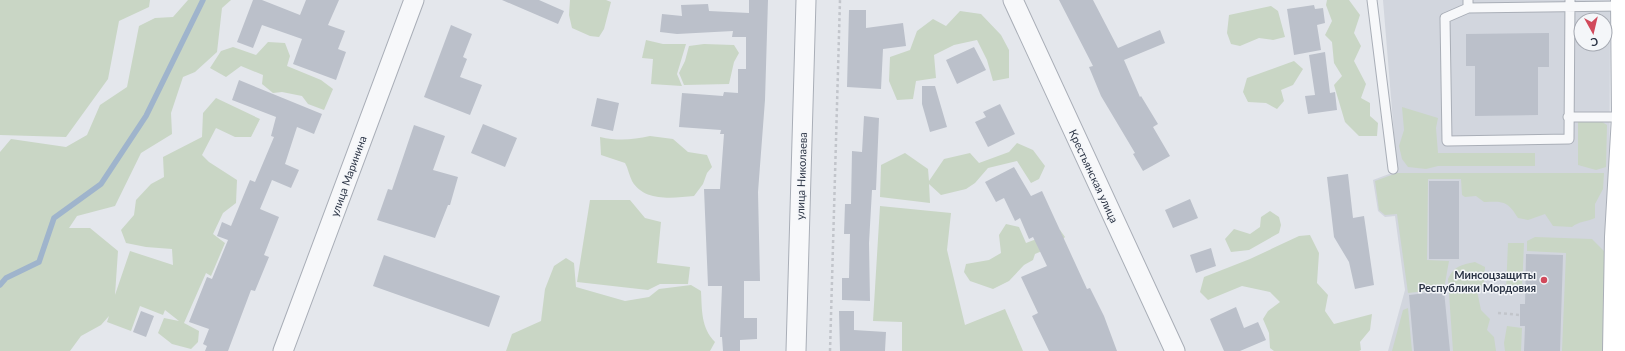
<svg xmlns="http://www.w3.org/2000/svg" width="1625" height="351" viewBox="0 0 1625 351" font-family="Lato,sans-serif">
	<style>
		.built { fill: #d2d6de; fill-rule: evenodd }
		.green { fill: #c9d6c5 }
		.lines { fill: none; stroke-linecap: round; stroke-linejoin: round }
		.stream { stroke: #9fb4cc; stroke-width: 5.5 }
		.building { fill: #bbc0ca }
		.lane-casing { stroke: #a9aeb7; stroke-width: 11 }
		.street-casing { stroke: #a9aeb7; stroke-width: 21 }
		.secondary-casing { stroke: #a9aeb7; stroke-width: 24 }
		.path { stroke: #c2c5cb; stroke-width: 2.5; stroke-dasharray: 3 3; stroke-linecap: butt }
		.lane { stroke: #f7f8fa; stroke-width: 9 }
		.street { stroke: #f7f8fa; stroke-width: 19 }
		.secondary { stroke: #fff; stroke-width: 22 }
		.poi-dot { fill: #d1495b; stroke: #f4f6f9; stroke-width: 1.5 }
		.labels { text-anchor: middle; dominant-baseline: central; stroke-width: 3; stroke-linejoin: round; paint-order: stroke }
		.street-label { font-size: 11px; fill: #2b3445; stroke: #f4f6f9 }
		.poi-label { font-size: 11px; font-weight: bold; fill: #2b3445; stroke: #f4f6f9; text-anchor: end }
	</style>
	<rect width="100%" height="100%" fill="#e4e7ec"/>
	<path class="built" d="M1383 0H1610L1609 351H1388L1405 290 1395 216 1385 217 1378 211 1373 180 1397 171ZM1581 20H1605V44H1581Z"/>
	<path class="green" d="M0 0H150L149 7 119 21 108 79 66 137 0 135Z
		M188 0H231L222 8 217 52 195 72 183 77 171 113 172 134 141 153 115 206 77 216 69 228H90L118 251 115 295 130 251 173 265 172 249 146 247 126 243 121 230 134 215 136 200 151 184 164 177 163 157 202 137 203 113 216 98 260 119 251 137H235L216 128 202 155 209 162 237 180 236 203 223 213 213 234 225 243 211 276 206 273 184 323 199 331 198 342 191 349 172 344 158 333 164 318 179 321 165 310 163 315 140 306 131 331 107 322 109 316 101 325 81 336 70 351H0V152L11 139 66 147 87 135 100 105 127 87 139 26 155 18 173 17Z
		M570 0H606L611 2 604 29 599 37 590 36 572 28 569 15Z
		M1327 0H1349L1360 15 1354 33 1361 46 1354 61 1366 84 1361 98 1370 103V116L1378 123 1377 136H1359L1345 122 1334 85 1342 76 1334 63 1332 42 1325 35 1332 21 1326 5Z
		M1271 6 1278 11 1285 37 1273 40 1259 38 1240 46 1231 44 1227 33 1229 15Z
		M960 11 981 14 1001 35 1009 50V78L993 81 987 60 977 40 954 45 934 55 936 78 916 81 913 99 897 100 889 81 890 57 910 50 917 31 933 19 946 26Z
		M646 40 663 44H686L677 74 682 86 651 84 653 59 642 58Z
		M268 42 285 43 290 56 287 66 321 80 333 89 324 110 308 104 302 96 282 92 273 93 262 84 263 75 241 66 226 77 210 68 221 51 233 47 256 55Z
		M704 44 734 45 739 53 734 62 729 84 684 85 679 73 685 61 689 46Z
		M1294 61 1303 69 1293 85 1281 90 1284 101 1277 109 1266 103 1248 102 1243 92 1247 78Z
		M1402 107 1438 118 1436 128 1438 153H1535V166H1438L1426 169 1408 167 1402 159 1399 146 1404 130Z
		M1599 120 1607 125 1606 167 1596 170 1578 165V121Z
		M650 136 673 139 688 152 707 155 712 167 707 173 703 184 694 196C673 198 644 202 632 181 629 175 628 168 625 163L601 155 600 137C618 141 632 140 650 136Z
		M1017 143 1033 150 1045 166 1039 179 1031 183 1017 161 988 168 975 183 966 189 941 195 929 184 930 203 880 197 881 165 905 153 928 169 929 181 944 159 970 153 979 163 1009 152Z
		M1397 173H1604L1603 189 1595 204V218C1587 222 1579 221 1572 227L1553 226 1545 214 1528 220 1518 218C1508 201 1503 201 1484 202L1476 196 1465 197 1462 195 1461 179H1428L1427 260 1449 261 1444 289 1408 293 1397 214 1385 215 1379 210 1375 181Z
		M590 200H630L645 218 661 222 657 263 690 267 688 284H660L648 290 577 282Z
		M880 206 951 213 947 250 965 325 1005 309 1023 351H902V322L873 321Z
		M1270 211 1279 217 1281 225 1279 233 1249 250 1231 252 1225 239 1234 229 1250 234 1260 227 1261 217Z
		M1006 224 1019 227 1026 243 1060 230 1065 237 1058 244 1035 254 1033 260 1024 265 1009 281 993 289 970 281 964 272 966 264 989 260 1001 253 999 235Z
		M1310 235 1319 253 1317 283 1328 295 1325 311 1334 324 1372 314 1370 330 1360 342 1361 350 1359 351H1274L1270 348 1269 333 1263 319 1268 311 1280 302 1270 292 1242 286 1208 300 1200 292 1204 277 1250 259 1299 236Z
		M1535 237 1592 239 1606 253 1605 351H1562L1566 253 1527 251V241Z
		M1508 243H1524L1522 290H1506Z
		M566 258 574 263 576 287 625 301 649 297 659 289 691 285 701 291C702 310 701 328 715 342L710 351H506L512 334 541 321 545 289 554 266Z
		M1475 262 1485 267 1484 283 1477 291 1481 310 1490 319 1487 330 1494 337 1496 351H1453L1448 279C1454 266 1461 265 1475 262Z
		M1408 308 1412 351H1392L1403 310Z
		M1507 326 1522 328 1521 351H1505L1504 343Z"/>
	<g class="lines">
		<path class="stream" d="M0 285 6 278 39 262 54 218 101 184 146 116 203 0"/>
	</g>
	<path class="building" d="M253 0H262L300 15 306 0H339L328 25 345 31 338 49 346 52 336 80 293 64 302 39 262 25 253 48 237 42Z
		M502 0H539L564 11 558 24Z
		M749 0H768L765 100 758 192 760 281H744V318H757V339L740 340V351H723L722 337H720L722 286H708L704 189H720L724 134H720L721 130 679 127 682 93 723 96 724 92 738 93V69H746V37H732L733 31 677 34 660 32 662 14 682 16 681 5 708 4 709 11 749 13Z
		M1059 0H1093L1118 48 1160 30 1165 43 1124 60 1140 97 1141 96 1158 124 1153 127 1170 156 1143 171 1133 154 1135 153 1101 96 1089 67 1093 66Z
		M1314 5 1315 9 1323 8 1325 23 1317 25 1321 50 1294 55 1287 9Z
		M849 10H866V28L903 23 906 46 883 49 881 89 847 87Z
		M451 25 472 34 463 57 467 59 460 77 482 85 470 115 424 97Z
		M1549 33V67H1538V115L1475 116V66H1466V34Z
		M974 47 986 70 957 84 946 60Z
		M1325 52 1330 93 1335 92 1337 110 1308 114 1305 96 1315 95 1309 55Z
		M239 80 322 114 314 134 297 127 285 164 299 170 291 188 272 180 260 209 279 217 264 255 269 257 255 291 251 290 228 351H205L207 346 203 344 209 329 189 322 207 277 212 279 228 240 217 236 222 222 231 226 250 180 255 182 274 137 271 136 276 117 232 100Z
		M922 86H935L947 127 930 132 922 104Z
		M597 98 619 103 613 131 591 126Z
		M1000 104 1015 134 988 147 975 122 986 117 983 112Z
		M864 116 879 118 876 190H872L869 243 870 301 842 300V278H849L850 234H844L845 204H851L852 151 862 152Z
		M483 124 517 138 505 167 471 153Z
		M414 125 445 136 433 170 458 177 450 205H448L435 238 377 220 388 189 392 190Z
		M1014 167 1031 196 1042 191 1087 289 1090 288 1104 316 1117 351H1049L1032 316 1038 313 1021 277 1047 266 1033 237 1029 239 1020 218 1015 221 1004 198 996 202 985 182Z
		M1348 174 1353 218 1364 216 1374 285 1355 289 1349 262 1334 237 1327 177Z
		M1429 181H1459V259H1429Z
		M1190 199 1198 218 1173 228 1165 210Z
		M1211 248 1216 266 1196 273 1190 255Z
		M1526 254 1563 255 1560 351H1524L1525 326H1520V304H1525Z
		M384 255 500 296 489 327 373 286Z
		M1444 291 1450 351H1414L1409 295Z
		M1236 307 1244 328 1258 322 1266 340 1240 351H1224L1210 319Z
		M141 311 154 316 146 337 133 332Z
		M839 311H854V330L886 332 885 351H840Z"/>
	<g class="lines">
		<g class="lane-casing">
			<path id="lane" d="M1372 0 1393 169
				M1468 0V8L1445 18 1447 141 1569 139 1570 0
				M1468 8 1622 6
				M1568 117H1623"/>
		</g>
		<g class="street-casing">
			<path id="street" d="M1013 0 1175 351
				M283 351 414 0
				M796 351 806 0"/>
		</g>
		<g class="secondary-casing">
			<path id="secondary" d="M1614 351 1616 237 1623 117 1622 0"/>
		</g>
		<path class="path" d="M1498 313 1520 315
			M830 351 840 0"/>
		<use href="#lane" class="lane"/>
		<use href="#street" class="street"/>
		<use href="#secondary" class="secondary"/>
	</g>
	<circle class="poi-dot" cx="1544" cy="280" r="4"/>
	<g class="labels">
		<g class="street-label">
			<text transform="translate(348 176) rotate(-70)">улица Маринина</text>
			<text transform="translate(801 176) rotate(-88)">улица Николаева</text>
			<text transform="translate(1094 176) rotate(65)">Крестьянская улица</text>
		</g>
		<g class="poi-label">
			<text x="1536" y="274">Минсоцзащиты<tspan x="1536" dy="13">Республики Мордовия</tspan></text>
		</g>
	</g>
	<g transform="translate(1593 32) rotate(172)"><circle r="19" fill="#f4f6f9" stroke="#a4a8b1"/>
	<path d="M0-3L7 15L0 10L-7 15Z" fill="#d1495b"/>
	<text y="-6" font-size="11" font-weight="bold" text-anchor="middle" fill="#2b3445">С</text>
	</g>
</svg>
